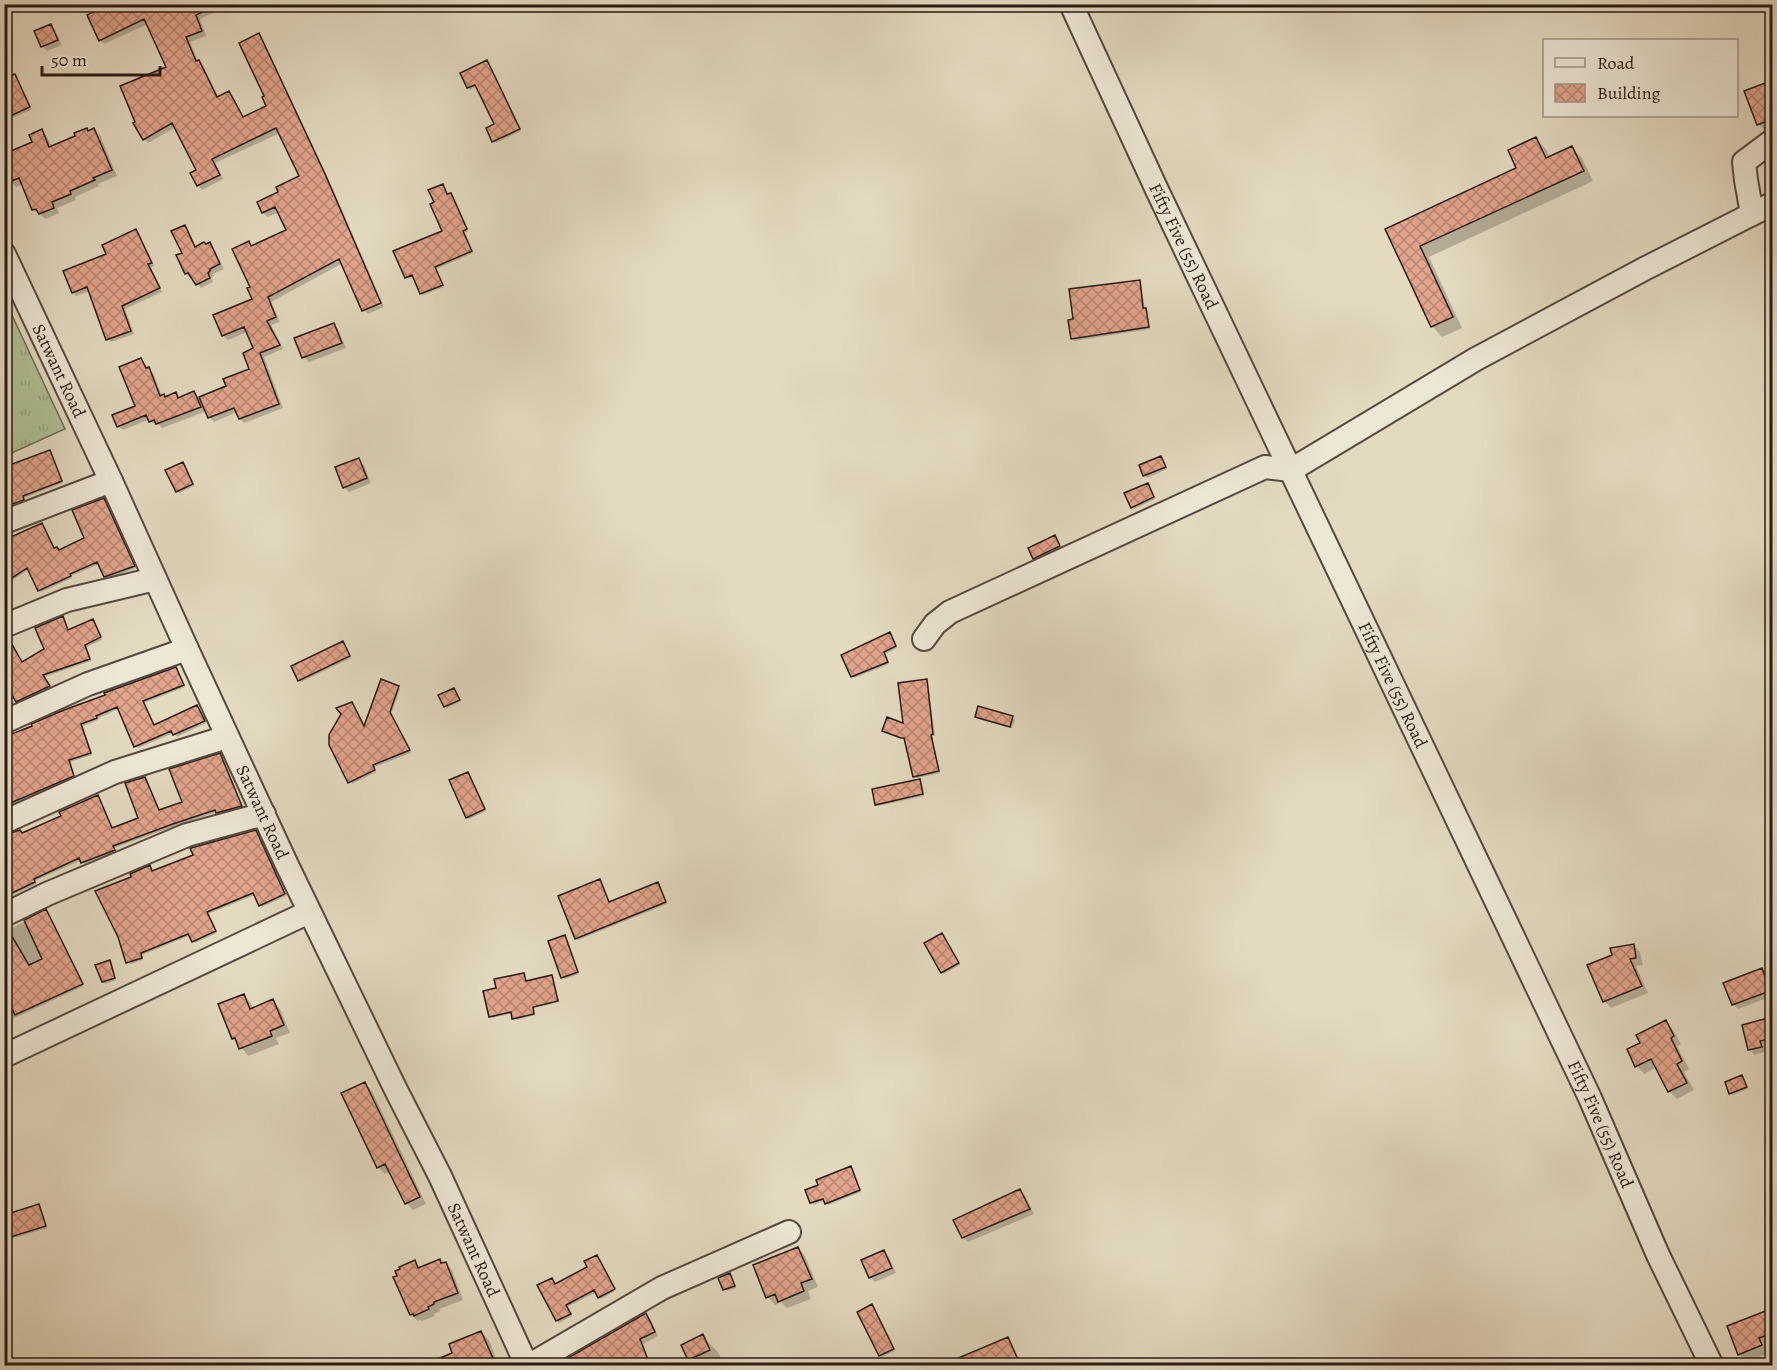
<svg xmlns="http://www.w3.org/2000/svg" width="1777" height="1370" viewBox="0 0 1777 1370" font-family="Alegreya,serif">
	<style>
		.grass { fill: url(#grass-tufts); stroke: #6b6e55; stroke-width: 1.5 }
		.shadow { fill: #0003 }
		.building { fill: url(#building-cross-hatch); stroke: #271a14; stroke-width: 1.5 }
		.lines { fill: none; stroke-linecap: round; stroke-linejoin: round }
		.minor-casing { stroke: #564a3f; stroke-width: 26 }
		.minor { stroke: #ede7d6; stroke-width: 22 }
		.labels { text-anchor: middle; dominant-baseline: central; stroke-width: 5; stroke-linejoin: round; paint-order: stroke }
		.street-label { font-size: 18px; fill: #271a14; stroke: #ede7d6 }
	</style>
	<defs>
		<pattern id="grass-tufts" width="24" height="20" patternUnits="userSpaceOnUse" patternTransform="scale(1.5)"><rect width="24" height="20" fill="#afc196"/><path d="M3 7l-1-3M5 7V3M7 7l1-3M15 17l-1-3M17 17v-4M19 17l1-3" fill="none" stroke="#97a580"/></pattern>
		<pattern id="building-cross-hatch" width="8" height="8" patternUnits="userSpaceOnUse" patternTransform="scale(1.5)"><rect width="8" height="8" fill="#e2a48b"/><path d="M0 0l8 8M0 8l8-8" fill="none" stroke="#b78570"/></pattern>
	</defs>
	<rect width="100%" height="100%" fill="#e3dac0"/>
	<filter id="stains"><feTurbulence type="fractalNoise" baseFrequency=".00333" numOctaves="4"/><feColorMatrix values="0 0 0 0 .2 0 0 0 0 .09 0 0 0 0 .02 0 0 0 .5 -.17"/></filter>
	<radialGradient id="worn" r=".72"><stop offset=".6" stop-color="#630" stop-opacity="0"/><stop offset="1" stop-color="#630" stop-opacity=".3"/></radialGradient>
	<path class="grass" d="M4 298 65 429 5 456H4Z"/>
	<path class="shadow" d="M132 4H232L200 19 206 36 190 42 198 61 203 66 219 98 229 93 233 97 244 118 268 106 266 97 258 35 263 40 329 180 384 307 368 314 364 310 343 263 271 302 280 322 271 325 283 349 264 357 283 408 244 423 240 419 237 412 214 422 209 417 207 411 162 428 158 424 155 425 150 419 123 430 118 426 137 407 141 360 153 373 162 396 166 398 176 394 180 399 194 393 203 403 228 387 251 370 255 348 247 332 228 340 223 335 254 300 248 242 253 247 288 231 279 212 268 217 263 213 259 203 280 193 301 177 280 133 215 163 223 179 202 190 198 185V171L176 127 148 143 144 139 168 68 148 24 104 44 100 40Z
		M51 26 55 30 62 45 47 51 42 46Z
		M487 62 521 131 496 143 494 141 496 125 477 86 470 90 462 74Z
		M4 73 8 79 17 78 31 110 12 118 4 110Z
		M1772 82V129L1766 131 1758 124Z
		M86 129 89 132 94 130 100 135 117 176 98 184 99 186 75 197 76 200 57 208 59 213 46 219 34 210 23 184 16 187 10 181 42 131 47 137 52 147 77 137Z
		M1536 139 1546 149 1550 158 1572 148 1582 158 1593 181 1429 257 1462 328 1442 337 1432 326 1387 229 1518 169Z
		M444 188 448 195 451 194 453 196 468 231 464 233 473 253 436 269 444 287 423 295 414 276 408 279 406 277 444 231 436 203Z
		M184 227 189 231 196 248 209 244 214 249 224 269 213 274 214 276 211 277 213 282 201 288 192 277 191 278 186 273 184 254Z
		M136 231 139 234 154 266 150 268 162 292 125 309 134 334 111 342 108 339 90 291 76 296 73 292 108 255Z
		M1139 282 1141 284 1145 309 1147 311 1150 329 1074 341 1072 339Z
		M333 324 338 329 346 348 309 362 304 357Z
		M51 453 62 483 24 498 25 502 4 510V464L8 462 11 466Z
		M359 460 364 465 371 483 349 492 344 487Z
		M1163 460 1167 469 1147 478 1145 476 1141 466Z
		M183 464 194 486 179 493 177 491Z
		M1149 486 1155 499 1134 509 1132 507Z
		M106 502 136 568 107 579 99 564 71 576 72 578 41 592 29 569 4 586V537L7 539 42 525 55 550 59 551 86 539Z
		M1056 539 1061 549 1037 560 1035 558Z
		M64 620 69 632 93 621 95 623 102 640 86 647 91 661 44 677 51 689 20 703 18 701 22 663 46 650Z
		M891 636 897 648 885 654 889 664 854 678 852 676Z
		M343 643 351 658 301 682 299 680Z
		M176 669 185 687 144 703 154 727 197 707 206 723 177 737 174 733 138 748 120 708 97 719 98 720 83 726 92 755 70 762 75 778 4 809V738Z
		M926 681 928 683 935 736H932L940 773 917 778 921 782 924 796 878 806 876 804 919 780 915 776 906 740 884 731 905 726Z
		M398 687 400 689 391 715 411 753 374 767 376 772 352 784 331 745 365 728Z
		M456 692 460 702 447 708 445 706Z
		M979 708 1013 718 1015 720 1012 728 978 719 976 717Z
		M220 755 243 808 220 814 217 812 175 826 114 848 116 852 84 864 82 860 34 881 36 884 4 899V837L22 833 112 829 140 819 145 778 160 812 184 803Z
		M469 775 486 811 469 819 467 817Z
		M258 834 286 896 262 907 255 895 208 914 217 933 195 943 191 935 142 955 143 960 130 964 128 962 133 877 150 867 153 872Z
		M600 881 610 903 659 886 667 904 578 940 577 938Z
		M46 911 84 986 4 1023V930L10 929Z
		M565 937 579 974 565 979 563 977Z
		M944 937 960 965 944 974 942 972Z
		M1633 945 1640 952 1643 965 1636 966 1648 993 1611 1008 1604 1001 1613 955Z
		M110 962 116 980 105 984 103 982Z
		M1761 970 1766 975 1772 991V996L1738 1009 1733 1004Z
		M523 974 527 983 551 977 553 979 559 1002 534 1008 535 1015 516 1020 513 1013 492 1018 490 1016 498 989Z
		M243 995 251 1003 253 1009 272 1001 280 1009 290 1033 276 1038 279 1044 248 1056 234 1038Z
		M1767 1019 1772 1026V1043L1764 1045 1766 1051 1755 1055 1750 1050 1744 1026Z
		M1666 1022 1673 1030 1681 1044 1677 1046 1689 1069 1684 1072 1694 1090 1677 1099 1669 1091 1657 1067 1644 1074 1637 1066 1642 1043Z
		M1744 1079 1748 1089 1732 1095 1731 1093Z
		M364 1083 372 1091 426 1204 413 1210 406 1203 390 1172 385 1174 378 1167Z
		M851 1168 861 1192 828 1205 825 1200 814 1205 812 1203 807 1190 820 1185Z
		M1020 1191 1025 1195 1034 1214 968 1242 963 1237Z
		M39 1206 47 1228 4 1241V1216Z
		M798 1248 805 1256 818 1287 808 1291 811 1299 787 1308 781 1302 775 1305 768 1297Z
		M884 1252 889 1257 896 1273 875 1282 870 1277Z
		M598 1258 615 1291 601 1299 597 1292 567 1307 572 1316 559 1323 539 1286 555 1285 589 1267Z
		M440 1261 443 1264 445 1263 452 1270 463 1300 439 1309 440 1311 434 1314 435 1316 422 1321 420 1320 418 1321 411 1315 415 1262 421 1268Z
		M731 1277 736 1288 727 1291 720 1279Z
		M873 1308 895 1351 882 1357 880 1355Z
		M1772 1313V1343L1766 1346 1769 1353 1747 1362 1739 1354Z
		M646 1315 650 1318 658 1336 643 1344 651 1366H621L619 1360 608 1366H562L561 1364Z
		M481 1332 489 1340 499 1366H448L444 1358 454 1354Z
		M702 1336 718 1352 725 1366H695L689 1360 683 1346Z
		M1008 1339 1020 1364 1015 1366H966L963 1358Z"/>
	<path class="building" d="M109 4H218L196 15 202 31 186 37 196 61 199 60 217 97 229 91 243 117 266 106 262 97 264 96 239 43 259 33 325 174 381 303 362 311 339 259 268 297 276 317 267 321 280 345 260 353 279 404 239 419 234 408 208 418 199 397 226 386 223 379 249 369 243 353 253 348 244 327 222 336 213 315 252 299 247 288 250 287 232 249 249 241 251 246 286 230 275 207 262 213 257 202 278 192 276 187 299 176 276 128 212 159 220 175 197 186 190 173 196 170 172 123 143 140 133 123 135 122 120 86 166 67 144 19 99 41 87 15Z
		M51 24 58 40 41 47 34 31Z
		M487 60 520 129 492 142 486 128 494 124 475 85 467 88 460 73Z
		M15 74 30 107 8 117 4 109V78Z
		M1773 80V119L1757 125 1744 91Z
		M87 128 88 131 94 128 112 170 93 178 95 180 70 191 71 194 52 202 54 208 39 214 36 209 32 210 19 178 9 182 4 173V154L32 142 29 135 42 129 49 147 75 136 74 133Z
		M1536 137 1546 158 1572 146 1584 171 1420 246 1453 317 1431 327 1385 229 1516 168 1508 150Z
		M443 184 447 194 451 193 467 229 463 231 472 251 435 267 443 285 420 294 412 275 405 278 393 251 442 231 430 204 434 202 428 190Z
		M185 225 195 247 204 242 206 244 210 242 220 264 210 269V271L208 273 210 278 196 285 188 273 185 274 176 255 182 253 171 231Z
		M136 229 152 263 148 264 160 288 122 306 131 331 106 340 87 287 72 293 63 271 106 254 102 245Z
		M1140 280 1143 308H1146L1149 327 1071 339 1068 320 1073 319 1069 289Z
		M334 323 342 343 302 358 294 338Z
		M141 358 146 368 149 367 160 396 164 394 165 397 176 392 178 398 194 391 201 407 156 424 154 420 149 422 146 415 117 427 112 415 135 406 119 367Z
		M50 450 62 481 23 496 24 500 4 507V467Z
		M1161 456 1166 467 1143 476 1139 465Z
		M359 458 367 478 343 488 335 467Z
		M183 462 193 484 176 492 165 470Z
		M1148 483 1154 497 1131 508 1124 493Z
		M104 498 135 566 104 577 97 562 70 574 71 576 38 591 27 568 4 583V540L42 523 54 548 57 547 59 550 84 538 72 510Z
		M1055 535 1060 546 1033 559 1028 548Z
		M63 616 68 630 93 619 101 637 85 645 90 659 43 675 50 686 16 702 4 681V639H9L22 662 44 649 35 628Z
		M890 632 896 646 884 652 888 662 851 677 841 655Z
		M343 641 350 656 298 681 291 666Z
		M176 667 184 685 143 701 154 725 197 705 205 721 173 735 171 731 134 747 117 707 96 716 97 718 81 724 91 753 69 760 74 776 8 804 9 805 4 807V737L32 726 31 724 64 710 105 695 104 693Z
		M381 679 399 686 390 712 410 750 373 765 375 770 348 783 329 745V735L341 714 336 708 352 702 364 726Z
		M927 679 933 734 931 735 939 771 913 777 904 738H901L882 731 887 717 903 723 898 683Z
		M454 688 460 700 444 707 438 695Z
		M978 706 1013 716 1010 727 975 717Z
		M220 753 242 806 216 813 215 810 173 824 113 846 115 850 81 863 79 858 34 879 35 882 12 893 4 877V835L20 830 22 833 61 816 59 812 98 795 112 828 138 818 125 783 145 777 159 810 182 802 169 769Z
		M468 772 485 809 466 818 449 780Z
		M920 779 923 794 875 805 872 789Z
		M256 830 285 894 259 906 253 893 207 912 216 931 192 942 188 934 141 953 142 958 126 963 118 937 95 891 131 877 130 874 150 865 152 871 193 855 190 848H191Z
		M600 879 609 902 658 882 666 902 575 939 558 896Z
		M46 909 83 984 15 1015 4 992V928H7L29 965 42 959 24 920Z
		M942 933 959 963 941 973 924 943Z
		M565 935 578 972 561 978 548 941Z
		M1634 944 1636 958 1630 959 1642 986 1603 1002 1587 965 1612 955 1610 948Z
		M110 960 115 978 102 982 95 965Z
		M1762 968 1770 991 1732 1005 1723 983Z
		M524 973 526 981 552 975 558 1001 533 1007 534 1014 512 1019 511 1012 489 1017 483 991 496 988 494 979Z
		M244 994 250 1009 273 999 284 1025 270 1031 272 1036 239 1049 235 1038 232 1039 218 1004Z
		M1768 1018 1773 1038 1760 1041 1762 1047 1748 1050 1742 1025Z
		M1666 1020 1674 1036 1671 1038 1682 1061 1677 1064 1687 1083 1668 1092 1651 1059 1635 1067 1627 1049 1640 1043 1636 1035Z
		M1742 1075 1747 1087 1729 1094 1725 1082Z
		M365 1082 420 1197 405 1204 385 1164 377 1168 341 1093Z
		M851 1166 860 1190 825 1204 823 1199 810 1203 805 1190 818 1185 816 1180Z
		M1020 1189 1030 1209 962 1238 953 1220Z
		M39 1204 46 1226 4 1239V1215Z
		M798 1247 812 1279 801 1283 804 1291 778 1302 775 1294 766 1298 753 1265Z
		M884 1250 892 1268 869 1278 861 1260Z
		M597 1255 615 1289 598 1298 594 1290 566 1305 571 1314 556 1321 537 1285 552 1278 555 1284 587 1267 584 1261Z
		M440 1259 441 1263 446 1262 458 1293 434 1302V1304L428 1307 429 1309 414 1316 413 1314 410 1315 393 1277 397 1276 395 1271 400 1269 399 1267 415 1260 418 1268Z
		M730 1273 735 1286 723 1290 718 1278Z
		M872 1304 894 1349 879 1356 857 1312Z
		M1773 1308V1333L1759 1338 1762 1345 1738 1355 1727 1326Z
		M646 1313 655 1332 640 1339 650 1365H560L559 1363Z
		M481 1331 496 1365H423L452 1353 449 1344Z
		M703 1334 710 1350 688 1360 681 1345Z
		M1008 1337 1019 1362 1009 1365H942Z"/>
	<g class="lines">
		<g class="minor-casing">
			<g id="minor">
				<path id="s1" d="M1071 4 1157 190 1590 1098 1658 1255 1712 1366"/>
				<path d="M1752 214 1746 180 1744 162 1772 141"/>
				<path id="s2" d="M4 254 111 481 187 649 287 865 395 1088 440 1176 527 1366"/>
				<path d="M4 522 111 481"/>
				<path d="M4 626 67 600 155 579"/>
				<path d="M924 639 935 624 950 612 1265 467 1291 470 1476 359 1646 268 1772 204"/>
				<path d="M4 722 88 684 187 649"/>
				<path d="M4 822 115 772 227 737"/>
				<path d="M4 915 47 894 187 835 264 814"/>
				<path d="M4 1056 309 912"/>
				<path d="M528 1366 662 1288 789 1232"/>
			</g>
		</g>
		<use href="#minor" class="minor"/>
	</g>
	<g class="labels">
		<g class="street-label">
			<text stroke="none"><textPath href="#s1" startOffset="267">Fifty Five (55) Road</textPath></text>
			<text stroke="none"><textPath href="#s2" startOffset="129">Satwant Road</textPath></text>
			<text stroke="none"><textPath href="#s1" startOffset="753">Fifty Five (55) Road</textPath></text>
			<text stroke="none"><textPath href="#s2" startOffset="615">Satwant Road</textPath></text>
			<text stroke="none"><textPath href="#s1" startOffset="1239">Fifty Five (55) Road</textPath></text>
			<text stroke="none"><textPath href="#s2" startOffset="1101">Satwant Road</textPath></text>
		</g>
	</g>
	<rect width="1777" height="1370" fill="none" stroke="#e3dac0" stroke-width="24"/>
	<rect x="6" y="6" width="1765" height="1358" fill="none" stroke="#271a14" stroke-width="3"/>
	<rect x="12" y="12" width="1753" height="1346" fill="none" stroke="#271a14" stroke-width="1.5"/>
	<rect x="1543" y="39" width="195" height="78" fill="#ede7d6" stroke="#9e9588" stroke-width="1.5"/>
	<rect x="1555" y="58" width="30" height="9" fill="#ede7d6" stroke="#9e9588" stroke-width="1.5"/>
	<text x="1597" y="69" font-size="18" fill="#271a14">Road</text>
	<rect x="1555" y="84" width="30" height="18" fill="url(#building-cross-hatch)" stroke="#9e9588" stroke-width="1.5"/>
	<text x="1597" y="99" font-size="18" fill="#271a14">Building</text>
	<path d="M42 66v9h118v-9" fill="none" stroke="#271a14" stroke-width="3"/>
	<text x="51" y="66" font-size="18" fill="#271a14" stroke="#ede7d6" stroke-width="4.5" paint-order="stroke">50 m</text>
	<rect width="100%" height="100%" filter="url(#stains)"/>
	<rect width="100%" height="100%" fill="url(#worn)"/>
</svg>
